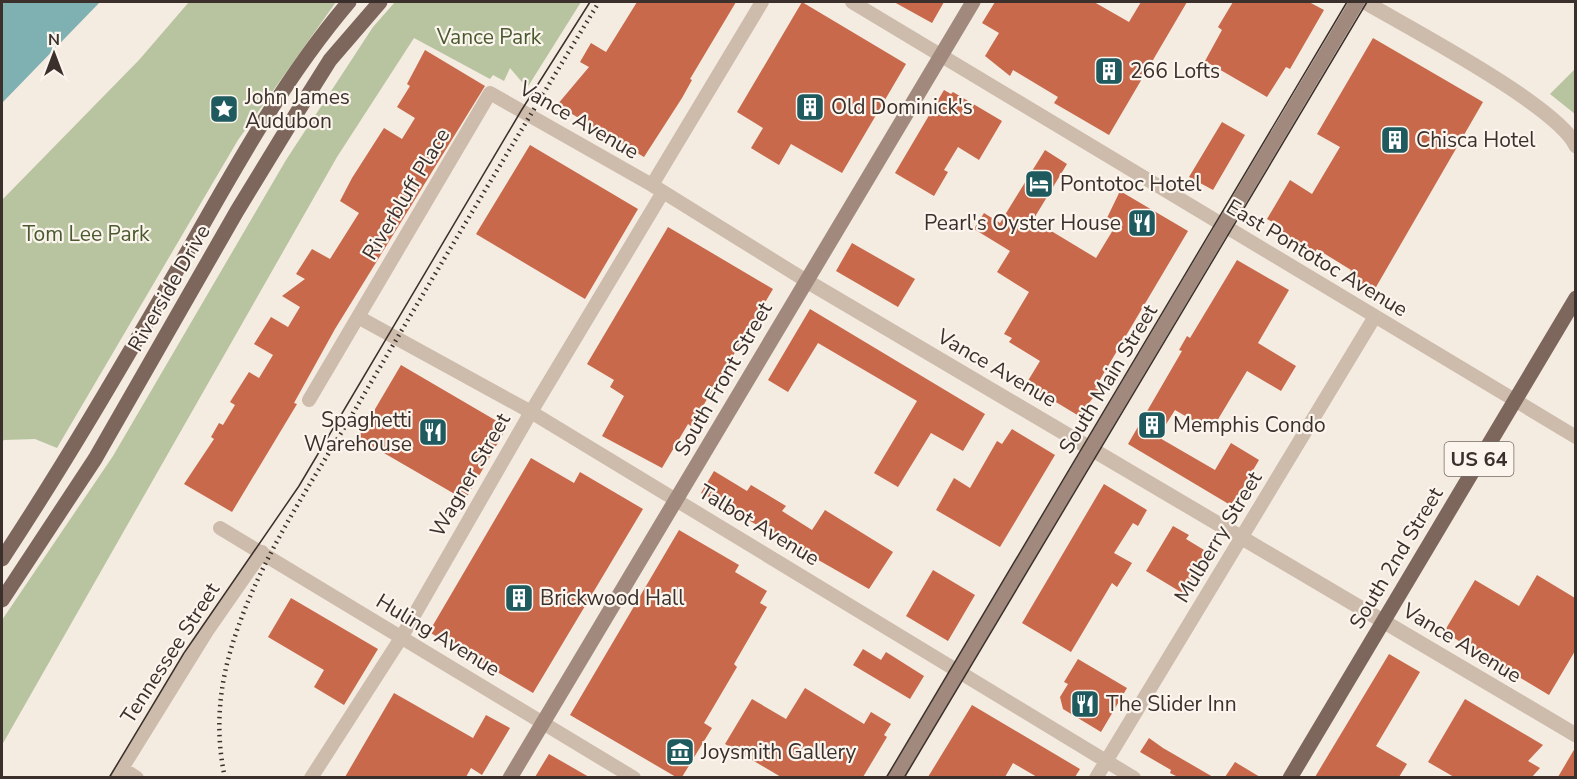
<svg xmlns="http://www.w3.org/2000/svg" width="1577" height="779" viewBox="0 0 1577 779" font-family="'Nunito Sans',sans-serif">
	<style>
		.green { fill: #b8c4a0 }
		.water { fill: #7fb0b2 }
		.building { fill: #c8694b }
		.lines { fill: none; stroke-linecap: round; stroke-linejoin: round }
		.minor { stroke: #cdbbac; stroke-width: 14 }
		.tertiary { stroke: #cdbbac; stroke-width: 15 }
		.secondary { stroke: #a18a7d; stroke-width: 15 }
		.primary { stroke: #7d675c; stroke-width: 15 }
		.tram { stroke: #3b302b; stroke-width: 1.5 }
		.rail { stroke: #3b302b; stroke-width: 4.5; stroke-dasharray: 1.5 4.5; stroke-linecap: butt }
		.labels { text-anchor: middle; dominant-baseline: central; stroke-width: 4.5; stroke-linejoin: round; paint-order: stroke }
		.shield { fill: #fbf5ee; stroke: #756b66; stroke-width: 1.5 }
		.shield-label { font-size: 20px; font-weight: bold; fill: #3b302b }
		.park-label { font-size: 21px; fill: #4a5a2e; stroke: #fbf5ee }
		.poi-label { font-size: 21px; fill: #3b302b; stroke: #fbf5ee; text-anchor: start }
		.street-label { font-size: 21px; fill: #3b302b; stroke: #fbf5ee }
	</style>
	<rect width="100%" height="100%" fill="#f4ebe1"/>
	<path class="green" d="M189 2H336L238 140 57 448 35 439 4 440 2 442V200L139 60Z
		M395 2H581L527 88 510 68 504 81 493 75 490 79 414 38 337 157 2 745V620L113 456 286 160 373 27Z
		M1575 69V114L1550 94Z"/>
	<path class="water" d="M2 2H100L2 103Z"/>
	<path class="building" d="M637 2H736L690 79 692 80 682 98 644 157 557 105 589 67 580 62 591 43 606 52Z
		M802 2 906 64 842 173 791 144 779 165 751 148 763 128 737 112Z
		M894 2H944L932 23Z
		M995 2H1094L1129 22 1141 2H1187L1109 135 1054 103 1058 97 1013 70 1010 76 985 56 999 33 982 23Z
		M1233 2H1309L1324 10 1290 69 1286 67 1267 97 1205 61 1222 30 1218 27Z
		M1373 38 1483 102 1372 294 1346 278 1351 270 1317 249 1313 255 1277 233 1281 227 1267 219 1290 180 1312 194 1340 147 1317 134Z
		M425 50 485 86 335 329 294 403 297 404 232 512 184 484 214 439 211 437 219 423 223 425 235 405 230 402 249 372 259 378 273 355 254 344 271 317 288 327 300 307 282 296 305 279 296 274 312 249 330 259 359 213 340 201 352 178 384 128 402 139 415 118 397 107 410 86 407 84Z
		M944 90 951 94 953 92 1002 121 979 160 958 147 944 170 948 172 934 196 895 173Z
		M1222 122 1245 135 1213 190 1189 177Z
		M530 145 638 209 585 299 476 234Z
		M1045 150 1067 164 1033 220 1096 258 1116 225 1106 220 1120 191 1188 231 1095 388 1099 390 1079 416 1026 384 1040 361 1009 342 1012 338 1004 334 1029 292 997 272 1010 251 974 229 984 213 1000 223Z
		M668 227 773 289 691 426 688 424 662 468 602 436 624 396 610 387 614 380 587 364Z
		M852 243 915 279 898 307 836 271Z
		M1237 260 1289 290 1258 343 1296 366 1281 391 1247 371 1211 431 1175 410 1158 437 1215 470 1231 443 1259 460 1232 506 1128 444 1182 351 1179 350 1187 336 1190 338Z
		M810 309 985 414 963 451 931 433 898 487 874 473 917 401 818 343 788 392 768 380Z
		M401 365 507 427 465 500 358 438Z
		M1012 429 1055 455 1000 547 936 510 954 478 970 488 997 441 1002 444Z
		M531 458 574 483 580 472 643 509 533 693 429 632Z
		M714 471 747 491 751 485 786 506 782 511 812 530 825 510 893 552 869 589 701 493Z
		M1104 484 1147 510 1138 526 1133 523 1114 553 1132 563 1117 587 1112 583 1071 652 1022 623Z
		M1173 526 1189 535 1186 539 1209 553 1184 594 1146 571Z
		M679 530 739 565 735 572 767 591 760 603 767 607 734 664 737 667 704 723 712 728 682 777H676L570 715Z
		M933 570 975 595 948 641 906 616Z
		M1537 575 1575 598V651L1549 695 1444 632 1475 580 1519 606Z
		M291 598 378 649 344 705 314 687 324 670 268 637Z
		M863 649 881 660 886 652 924 676 910 699 853 665Z
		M1389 654 1420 672 1376 746 1407 764 1399 777H1315Z
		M1078 659 1127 688 1101 732 1063 709 1060 697 1068 684 1064 682Z
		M805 688 864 724 871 712 891 724 884 735 887 737 863 777H781L725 744 752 699 786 719Z
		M394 693 473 738 486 715 510 728 482 775 471 768 466 777H345Z
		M1465 699 1543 745 1528 761 1540 768 1532 777H1454L1428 762Z
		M972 705 1080 769 1075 777H1037L1013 763 1005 777H928Z
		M1149 738 1163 748 1213 777H1178L1170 773 1171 770 1140 752Z
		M1575 748V777H1558Z
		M549 754 589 777H535Z
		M1235 762 1260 777H1225Z"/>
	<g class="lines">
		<path class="minor" d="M852 2 1576 437
			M652 185 762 2
			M358 317 531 412 1134 778
			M309 400 490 93 652 185 805 280
			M220 528 634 778
			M122 768 137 778
			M116 778 207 631 262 552
			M311 778 401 638 531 412 663 192
			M1096 778 1374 318"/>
		<path class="tertiary" d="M1365 2C1409 28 1558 106 1576 146
			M805 280 1576 735"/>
		<path class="secondary" d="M510 778 973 2
			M895 778 1357 2"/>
		<path class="primary" d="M2 559C64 465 120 369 176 272 229 179 280 83 349 2
			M2 600 95 459 237 211 298 111 330 60 380 2
			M1290 778 1576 298"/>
		<path class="tram" d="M109 778 184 653 299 486 521 111 590 2
			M886 778 1347 2
			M904 778 1367 2"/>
		<path class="rail" d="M225 778C216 737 218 696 229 656 254 565 312 483 359 403 438 268 518 135 599 2"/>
	</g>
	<defs>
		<g id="building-square" transform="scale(1.5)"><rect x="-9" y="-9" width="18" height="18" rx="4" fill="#1f5a5e" stroke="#fbf5ee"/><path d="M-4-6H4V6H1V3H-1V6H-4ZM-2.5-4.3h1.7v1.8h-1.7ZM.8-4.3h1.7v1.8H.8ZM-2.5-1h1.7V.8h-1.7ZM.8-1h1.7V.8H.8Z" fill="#fff"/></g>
		<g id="sight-square" transform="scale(1.5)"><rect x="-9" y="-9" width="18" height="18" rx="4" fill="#1f5a5e" stroke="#fbf5ee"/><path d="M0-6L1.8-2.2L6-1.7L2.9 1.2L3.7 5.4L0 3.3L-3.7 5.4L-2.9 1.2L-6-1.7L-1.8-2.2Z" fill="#fff"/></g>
		<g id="hotel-square" transform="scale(1.5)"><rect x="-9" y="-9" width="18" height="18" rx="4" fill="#1f5a5e" stroke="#fbf5ee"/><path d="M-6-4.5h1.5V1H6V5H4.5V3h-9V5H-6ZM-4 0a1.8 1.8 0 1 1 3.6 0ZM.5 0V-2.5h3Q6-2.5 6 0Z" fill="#fff"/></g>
		<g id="restaurant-square" transform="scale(1.5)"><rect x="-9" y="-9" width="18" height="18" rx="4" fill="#1f5a5e" stroke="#fbf5ee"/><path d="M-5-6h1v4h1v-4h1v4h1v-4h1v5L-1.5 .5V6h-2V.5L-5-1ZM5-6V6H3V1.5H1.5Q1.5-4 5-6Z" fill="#fff"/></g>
		<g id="museum-square" transform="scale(1.5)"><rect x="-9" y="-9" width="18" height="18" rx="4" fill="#1f5a5e" stroke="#fbf5ee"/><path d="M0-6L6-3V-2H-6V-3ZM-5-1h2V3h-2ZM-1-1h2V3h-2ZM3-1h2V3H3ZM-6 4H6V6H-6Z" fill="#fff"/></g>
	</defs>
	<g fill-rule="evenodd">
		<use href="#building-square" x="1109" y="71"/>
		<use href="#building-square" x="810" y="107"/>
		<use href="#sight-square" x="224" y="109"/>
		<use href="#building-square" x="1395" y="140"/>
		<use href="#hotel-square" x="1039" y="184"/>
		<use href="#restaurant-square" x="1142" y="223"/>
		<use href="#building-square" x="1152" y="425"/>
		<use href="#restaurant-square" x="433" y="432"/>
		<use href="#building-square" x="519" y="598"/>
		<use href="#restaurant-square" x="1085" y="704"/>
		<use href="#museum-square" x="680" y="752"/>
	</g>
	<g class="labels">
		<rect class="shield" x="1444.5" y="442" width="69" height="34" rx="4.5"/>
		<g class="shield-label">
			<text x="1479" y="459">US 64</text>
		</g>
		<g class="park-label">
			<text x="489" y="37">Vance Park</text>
			<text x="86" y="234">Tom Lee Park</text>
		</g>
		<g class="poi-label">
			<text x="1130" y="71">266 Lofts</text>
			<text x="245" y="97">John James<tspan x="245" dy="24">Audubon</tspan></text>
			<text x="831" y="107">Old Dominick's</text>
			<text x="1416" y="140">Chisca Hotel</text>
			<text x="1060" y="184">Pontotoc Hotel</text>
			<text x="1121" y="223" text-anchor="end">Pearl's Oyster House</text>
			<text x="412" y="420" text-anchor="end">Spaghetti<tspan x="412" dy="24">Warehouse</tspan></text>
			<text x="1173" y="425">Memphis Condo</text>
			<text x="540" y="598">Brickwood Hall</text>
			<text x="1106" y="704">The Slider Inn</text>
			<text x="701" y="752">Joysmith Gallery</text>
		</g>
		<g class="street-label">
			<text transform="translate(579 120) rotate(30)">Vance Avenue</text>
			<text transform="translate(406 194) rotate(-59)">Riverbluff Place</text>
			<text transform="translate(1317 258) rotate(31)">East Pontotoc Avenue</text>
			<text transform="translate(169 288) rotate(-60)">Riverside Drive</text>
			<text transform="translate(997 368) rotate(30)">Vance Avenue</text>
			<text transform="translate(723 379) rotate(-60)">South Front Street</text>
			<text transform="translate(1108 379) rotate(-59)">South Main Street</text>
			<text transform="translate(470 475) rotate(-60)">Wagner Street</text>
			<text transform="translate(759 525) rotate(31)">Talbot Avenue</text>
			<text transform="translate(1218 537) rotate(-59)">Mulberry Street</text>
			<text transform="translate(1396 558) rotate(-59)">South 2nd Street</text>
			<text transform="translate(438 635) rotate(31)">Huling Avenue</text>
			<text transform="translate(1462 643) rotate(31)">Vance Avenue</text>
			<text transform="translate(170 653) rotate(-57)">Tennessee Street</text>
		</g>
	</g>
	<rect width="1577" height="779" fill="none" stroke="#3b302b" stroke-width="6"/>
	<g transform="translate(54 54)" stroke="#fbf5ee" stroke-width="4.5" paint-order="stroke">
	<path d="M0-4.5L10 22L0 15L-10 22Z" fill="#3b302b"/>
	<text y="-9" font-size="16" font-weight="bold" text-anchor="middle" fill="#3b302b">N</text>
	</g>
</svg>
